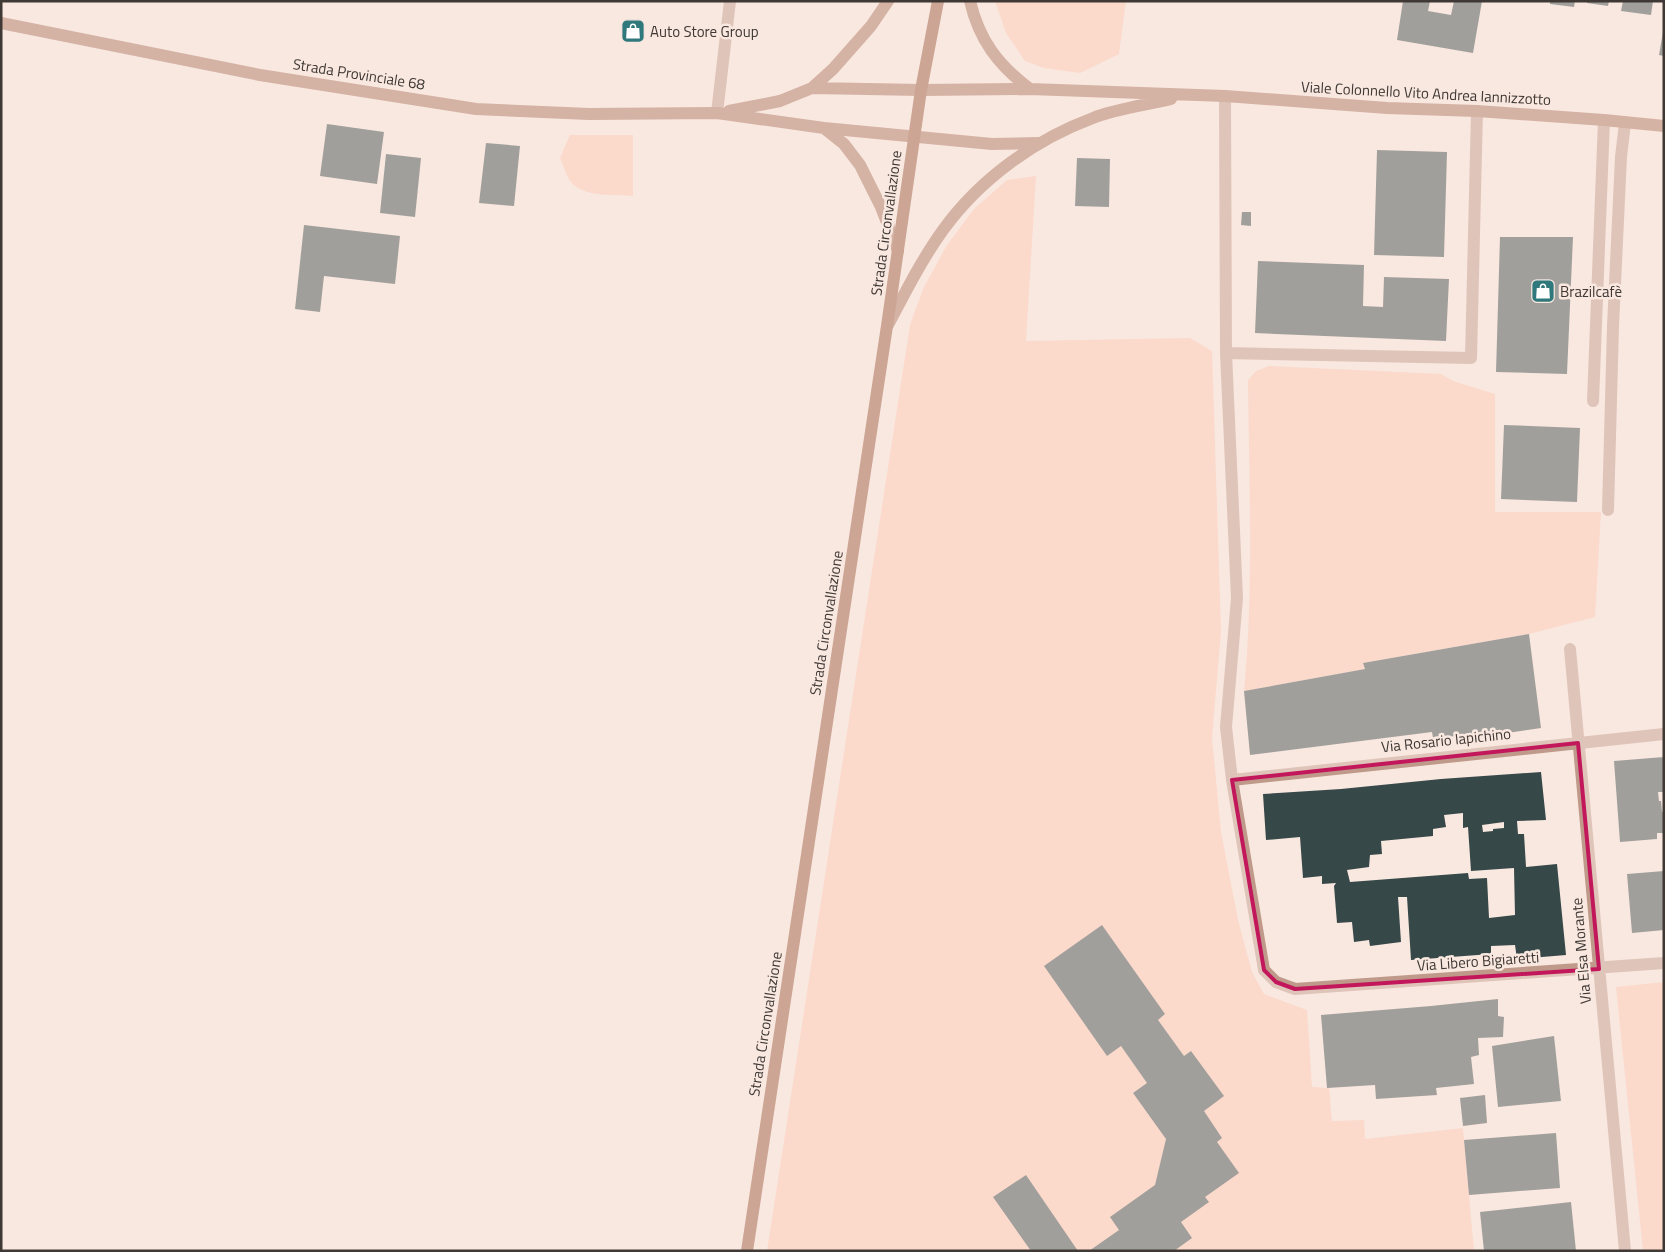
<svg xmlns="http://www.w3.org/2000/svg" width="1665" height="1252" viewBox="0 0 1665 1252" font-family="'Titillium Web',sans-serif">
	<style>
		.green { fill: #fcc9b4 }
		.building { fill: #374849; fill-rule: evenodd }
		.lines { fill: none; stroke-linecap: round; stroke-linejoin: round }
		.lane { stroke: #bf9a8a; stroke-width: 12 }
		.street { stroke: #bf9a8a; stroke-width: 12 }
		.secondary { stroke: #a7725b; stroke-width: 12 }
		.primary { stroke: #945538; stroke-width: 12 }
		.marked { fill: none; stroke: #c2185b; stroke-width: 4; stroke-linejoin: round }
		.labels { text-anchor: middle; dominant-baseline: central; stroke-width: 5; stroke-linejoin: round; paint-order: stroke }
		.poi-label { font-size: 15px; fill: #3f3835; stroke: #f9e8e0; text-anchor: start }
		.street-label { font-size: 15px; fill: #3f3835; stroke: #f9e8e0 }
	</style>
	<rect width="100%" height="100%" fill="#f9e8e0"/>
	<path class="green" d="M995 1H1126L1119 54 1080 73 1044 68 1025 61 1006 33Z
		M570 135H633V196C616 194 585 198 572 183 566 177 564 166 560 158Z
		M1036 176 1026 341 1190 338 1212 351 1221 631 1212 738 1221 832 1238 920 1252 972 1264 994 1307 1010 1312 1087 1329 1088 1332 1121 1364 1120 1365 1139 1463 1128 1474 1251H767L910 325 923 289 947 245 975 208 1007 180Z
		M1269 366 1441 374 1453 381 1495 394V512H1601L1595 617 1529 634 1363 663 1365 669 1244 691C1254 588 1249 484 1248 380L1256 371Z
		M1664 982V1251H1643L1616 987Z"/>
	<path class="building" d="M1403 1H1430L1428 11 1451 15 1454 1H1482L1473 53 1397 40Z
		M1550 1H1575L1574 7 1550 4Z
		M1587 1H1609L1608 6 1587 3Z
		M1623 1H1653L1651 15 1621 11Z
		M1663 32H1664V56L1659 55Z
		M327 124 384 132 377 184 320 176Z
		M486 143 520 146 514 206 479 203Z
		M1377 150 1447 152 1444 257 1374 255Z
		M386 154 421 158 415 217 380 213Z
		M1077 158 1110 159 1109 207 1075 206Z
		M1242 212H1251V226L1241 225Z
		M304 225 400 236 395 284 324 276 320 312 295 309Z
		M1500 237H1573L1567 374 1496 372Z
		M1258 261 1364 265 1363 306 1383 307 1384 277 1449 279 1446 341 1255 333Z
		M1504 425 1580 428 1577 502 1501 499Z
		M1529 634 1541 728 1493 735 1492 733 1433 738 1432 732 1250 755 1244 691 1365 669 1363 663Z
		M1664 757V792H1658L1659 801H1661L1662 812H1664V833H1657V839L1620 842 1614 761Z
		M1541 772 1546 820 1517 821 1518 834H1524L1526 867 1557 864 1566 955 1517 959 1515 945 1491 946V954L1411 960 1407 897H1398L1401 942 1370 946 1369 940 1354 942 1352 922 1337 923 1334 886 1336 883 1322 884V876L1303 878 1300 837 1266 840 1263 794 1341 789 1441 779ZM1463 813V828L1468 827 1471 871 1514 868 1515 915 1489 918 1487 878 1469 879 1468 873 1350 882 1347 870 1369 867 1370 855 1382 854 1381 841 1433 836V829L1446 827 1444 815ZM1504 822V828L1493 829V831L1483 832 1482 825Z
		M1664 871V930L1632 933 1627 874Z
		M1102 925 1165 1014 1158 1020 1184 1056 1191 1051 1224 1096 1204 1111 1222 1138 1217 1142 1239 1173 1205 1197 1209 1202 1181 1222 1192 1238 1174 1251H1089L1119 1230 1110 1217 1155 1185 1166 1139 1133 1093 1147 1083 1121 1046 1107 1056 1044 966Z
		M1498 999V1016L1504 1017 1503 1037 1478 1038 1479 1055 1471 1057 1474 1084 1436 1088 1437 1095 1376 1099 1375 1085 1327 1088 1321 1015 1431 1006Z
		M1554 1036 1561 1101 1498 1107 1492 1046Z
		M1485 1095 1487 1123 1463 1126 1460 1098Z
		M1556 1133 1560 1188 1469 1195 1464 1140Z
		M1026 1175 1078 1251H1031L993 1197Z
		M1571 1202 1576 1251H1484L1480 1212Z"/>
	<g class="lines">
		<path class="lane" d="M717 113 730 1
			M1593 401 1604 120
			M1608 510 1613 326 1621 157 1625 123"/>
		<path class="street" d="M1225 96 1226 353 1237 598 1226 727 1232 780 1264 970 1276 982 1295 989 1664 963
			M1226 353 1471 358 1477 111
			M1570 649 1625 1251
			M1232 780 1664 734"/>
		<path class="secondary" d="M970 1C979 40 998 65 1030 89L1225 96 1387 108 1477 111 1604 120 1664 126
			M1 23 260 75 476 109 589 114 717 113 824 128 844 144 860 165 881 207 898 251
			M812 88 921 90 1030 89
			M729 111 780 101 812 88 833 69 871 26 888 1
			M824 128 992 144 1039 143
			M888 325C905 293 922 259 943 230 980 179 1034 140 1093 118 1115 109 1147 105 1171 99"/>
		<path class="primary" d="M747 1251 887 326 921 90 938 1"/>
	</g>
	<path d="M0 0H1665V1252H0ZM1578 743 1599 969 1295 989 1276 982 1264 970 1232 780Z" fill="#f9e8e0" fill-opacity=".55" fill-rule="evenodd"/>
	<path class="marked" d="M1578 743 1599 969 1295 989 1276 982 1264 970 1232 780Z"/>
	<defs>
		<g id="shop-square" transform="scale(1.25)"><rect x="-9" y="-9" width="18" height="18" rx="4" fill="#2f787c" stroke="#f9e8e0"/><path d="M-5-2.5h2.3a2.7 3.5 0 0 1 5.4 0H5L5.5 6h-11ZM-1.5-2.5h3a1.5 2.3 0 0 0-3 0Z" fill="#fff"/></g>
	</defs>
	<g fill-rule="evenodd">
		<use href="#shop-square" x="633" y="31"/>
		<use href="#shop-square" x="1543" y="291"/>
	</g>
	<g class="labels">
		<g class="poi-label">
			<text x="650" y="31">Auto Store Group</text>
			<text x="1560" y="291">Brazilcafè</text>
		</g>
		<g class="street-label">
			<text transform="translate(359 74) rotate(9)">Strada Provinciale 68</text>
			<text transform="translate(1426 93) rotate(3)">Viale Colonnello Vito Andrea Iannizzotto</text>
			<text transform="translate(886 223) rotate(-82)">Strada Circonvallazione</text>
			<text transform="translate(826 623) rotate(-81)">Strada Circonvallazione</text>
			<text transform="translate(1446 740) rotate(-6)">Via Rosario Iapichino</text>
			<text transform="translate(1581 951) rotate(-95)">Via Elsa Morante</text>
			<text transform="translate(1478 961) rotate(-4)">Via Libero Bigiaretti</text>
			<text transform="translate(765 1024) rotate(-81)">Strada Circonvallazione</text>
		</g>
	</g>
	<rect width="1665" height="1252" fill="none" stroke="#3f3835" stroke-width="5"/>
</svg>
